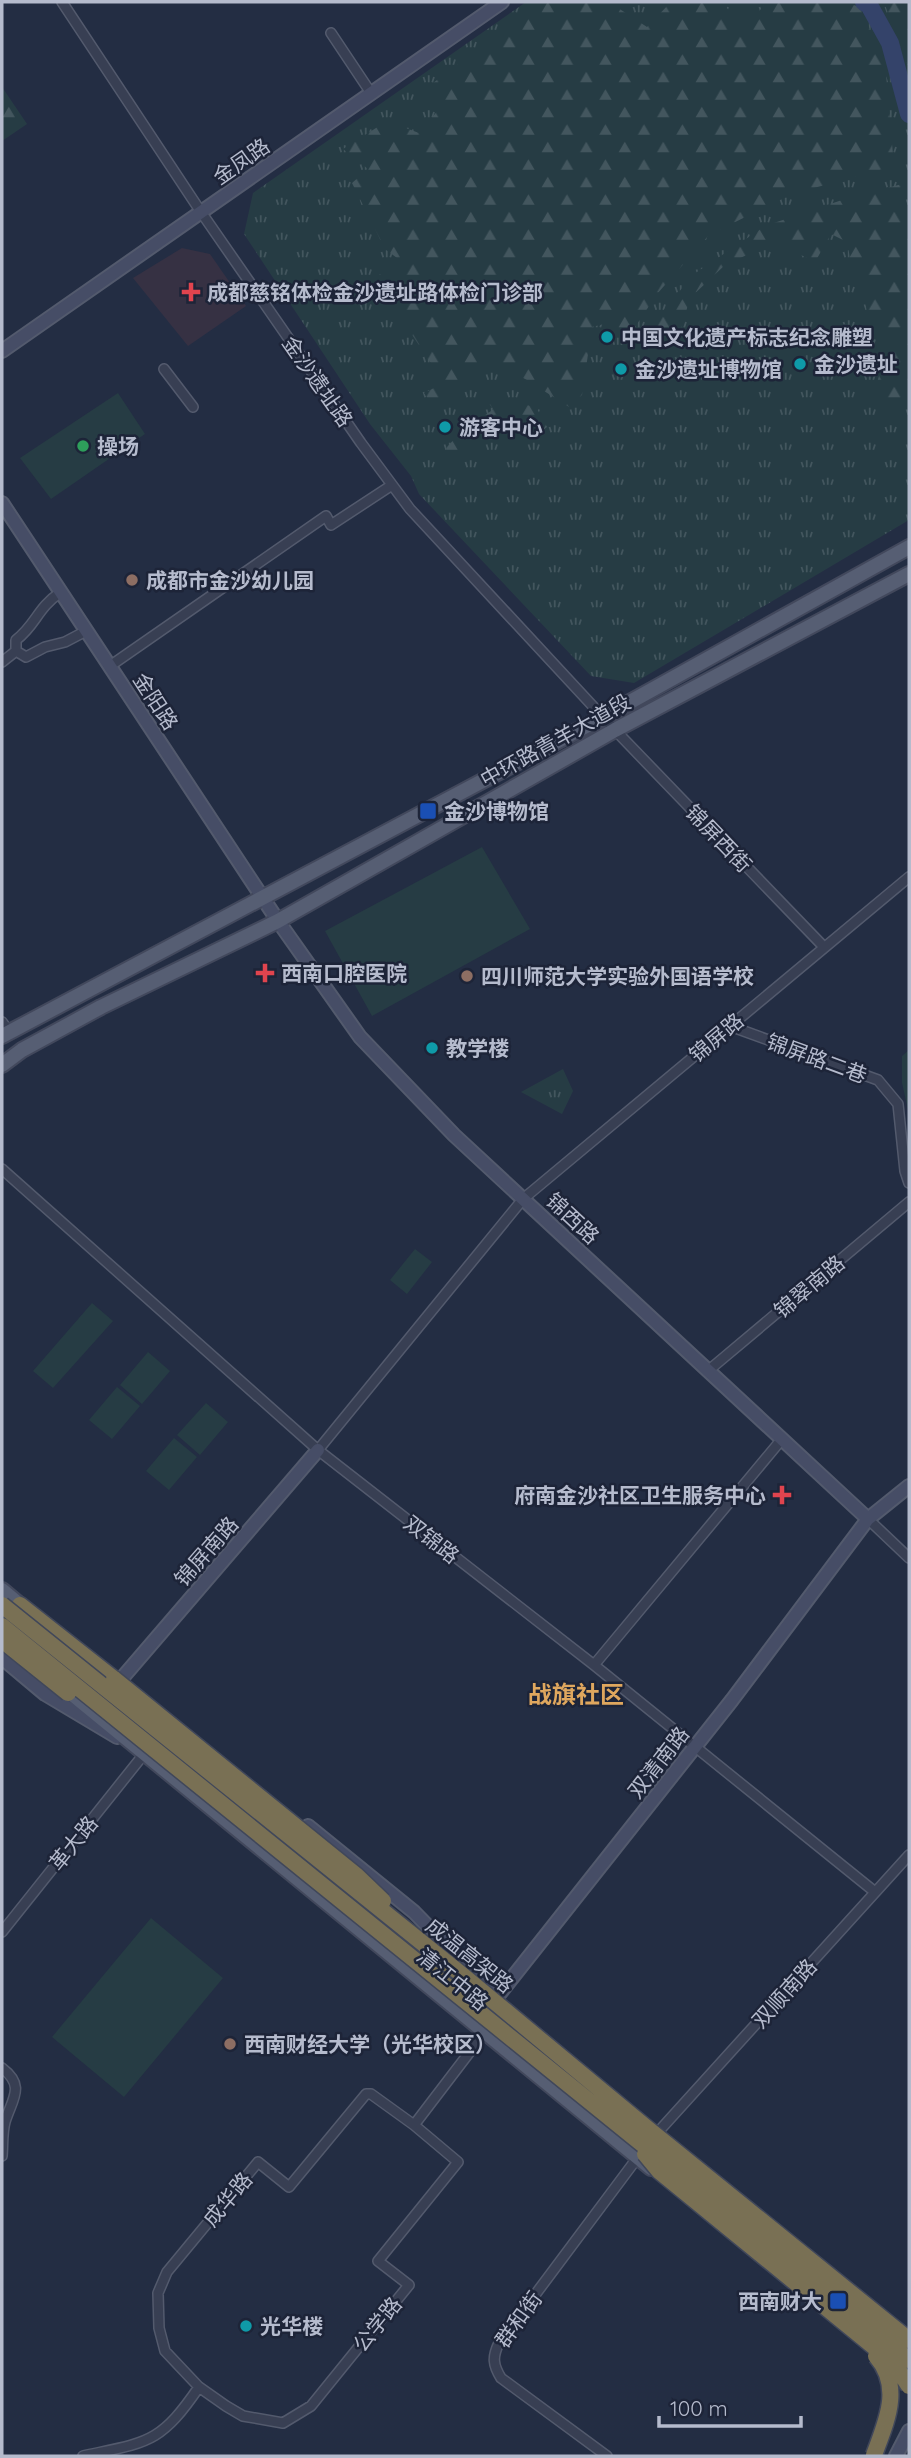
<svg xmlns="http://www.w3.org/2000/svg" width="911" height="2458" viewBox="0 0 911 2458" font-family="Quicksand,'Noto Sans SC',sans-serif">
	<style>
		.medical { fill: #363143 }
		.grass { fill: url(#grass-tufts) }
		.forest { fill: url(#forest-firs) }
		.pitch { fill: #263c44 }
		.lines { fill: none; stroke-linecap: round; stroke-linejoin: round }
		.river { stroke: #34436a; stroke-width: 18 }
		.street-casing { stroke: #535a6d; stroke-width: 12 }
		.secondary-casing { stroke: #535a6d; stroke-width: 16 }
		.primary-casing { stroke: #42485c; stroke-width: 18 }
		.highway-casing { stroke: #40475a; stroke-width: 19 }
		.street { stroke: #383f53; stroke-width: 9 }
		.secondary { stroke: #464d66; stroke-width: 12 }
		.primary { stroke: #565e73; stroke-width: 14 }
		.highway { stroke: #797054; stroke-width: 16 }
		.highway-bridge-casing { stroke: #40475a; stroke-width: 19; stroke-linecap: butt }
		.highway-bridge { stroke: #797054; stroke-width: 16 }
		.health-dot { fill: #e0444e; stroke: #1d2438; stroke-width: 2.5 }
		.culture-dot { fill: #0f9aa8; stroke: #1d2438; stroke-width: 2.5 }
		.leisure-dot { fill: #2e9e5b; stroke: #1d2438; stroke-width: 2.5 }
		.education-dot { fill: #8d6e63; stroke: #1d2438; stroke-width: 2.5 }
		.transit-dot { fill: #1a4fb4; stroke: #1d2438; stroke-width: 2.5 }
		.labels { text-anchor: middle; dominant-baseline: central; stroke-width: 5; stroke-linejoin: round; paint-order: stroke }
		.street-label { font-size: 21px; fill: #b5bbcd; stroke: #1d2438 }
		.poi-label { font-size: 21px; font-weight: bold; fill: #b5bbcd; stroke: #1d2438; text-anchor: start }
		.quarter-label { font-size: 24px; font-weight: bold; fill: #dfa75e; stroke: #1d2438 }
	</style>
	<defs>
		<pattern id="grass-tufts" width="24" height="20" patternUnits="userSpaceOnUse" patternTransform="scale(1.75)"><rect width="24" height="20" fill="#263c44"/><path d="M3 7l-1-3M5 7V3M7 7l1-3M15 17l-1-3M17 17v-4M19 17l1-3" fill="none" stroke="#43565e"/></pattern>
		<pattern id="forest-firs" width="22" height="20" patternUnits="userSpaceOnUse" patternTransform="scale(1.75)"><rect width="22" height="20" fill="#263c44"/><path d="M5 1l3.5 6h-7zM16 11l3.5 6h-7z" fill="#43565e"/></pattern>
	</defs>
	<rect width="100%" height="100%" fill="#232d43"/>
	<path class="medical" d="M182 248 210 254 246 306 188 346 133 278Z"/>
	<path class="grass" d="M526 2H909V520L634 683 591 676 419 494 411 476 370 424 244 234 253 193Z
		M563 1069 573 1091 562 1114 521 1092Z"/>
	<path class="forest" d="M542 2H609L647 27 671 2H722L731 13 750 24 766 2H844L860 7 885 63 894 166 792 194 709 235 657 294 629 336 604 324 592 327 582 395 569 407 527 380 489 360 479 370 483 391 503 403H517L536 407 547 427 532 439 486 438 464 456 455 470 446 448 462 431 494 409 467 382 442 410 435 409 424 393 444 383 374 277 405 264 385 249 352 183 368 169 343 149 387 121 419 133 440 108 433 83Z
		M882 2H909V70L885 5Z
		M2 87 27 124 2 141Z
		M902 184 909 214V393L886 414 874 393 887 349 869 324 864 295 852 268 847 242 831 234 815 262 775 242 725 265 690 298 675 350 645 353 652 324 694 274 765 226 845 199Z"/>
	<path class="pitch" d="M118 393 145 434 51 499 20 458Z
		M482 847 530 929 372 1016 325 931Z
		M909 1050V1114L902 1083V1056Z
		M415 1249 432 1262 407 1294 390 1280Z
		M92 1303 113 1321 53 1388 33 1371Z
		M148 1352 170 1371 142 1404 120 1385Z
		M117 1387 140 1406 112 1439 89 1420Z
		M206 1403 228 1422 200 1455 177 1435Z
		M174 1438 197 1457 169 1490 146 1471Z
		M151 1918 223 1978 124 2097 52 2037Z"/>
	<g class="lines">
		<path class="river" d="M864 2 869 5 890 43 909 114"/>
		<g class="street-casing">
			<path id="street" d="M62 2 201 212 361 443 410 509 615 730 824 947
				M331 33 371 93
				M164 369 193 407
				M16 651 26 657 45 647 65 642 86 631
				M2 662 16 651V640C36 625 37 608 61 592
				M110 666 326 516 331 525 392 485
				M2 1022 10 1033
				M730 1026 878 1080 898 1104 905 1171 909 1183
				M2 1169 318 1450 594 1665 875 1892
				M709 1370 909 1202
				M318 1450 523 1199 909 877
				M868 1519 909 1558
				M594 1665 782 1439
				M2 1932 144 1754
				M2 2068C26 2086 12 2099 5 2122 2 2133 3 2145 2 2156
				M366 2094H371L414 2125 458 2162 378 2261 409 2285 311 2406 283 2423 243 2416 226 2406 199 2387 165 2351 159 2328 158 2293 167 2272 258 2162 289 2187Z
				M414 2125 485 2032
				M659 2131 909 1855
				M83 2456C148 2442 160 2444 199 2387
				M607 2456 501 2378C493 2365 492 2357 499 2343L638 2157"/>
		</g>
		<g class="secondary-casing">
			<path id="secondary" d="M2 351 502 2
				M2 503 278 921 360 1037 454 1135 868 1519
				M2 1658 45 1694 117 1737
				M123 1677 318 1450
				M308 1826 414 1912 492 1992
				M493 2009 497 1997 732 1700 868 1519 909 1486
				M896 2456 909 2431"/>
		</g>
		<g class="primary-casing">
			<path id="primary" d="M2 1036 603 717 909 547
				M2 1065 22 1050 101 1007 278 921 615 730 909 574
				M2 1590 27 1611
				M60 1684 651 2168"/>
		</g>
		<g class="highway-casing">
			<path id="highway" d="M20 1605 114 1679"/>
		</g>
		<use href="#street" class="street"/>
		<use href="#secondary" class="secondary"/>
		<use href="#primary" class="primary"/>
		<use href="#highway" class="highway"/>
		<g class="highway-bridge-casing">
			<path id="highway-bridge" d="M2 1605 461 1974 648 2129 909 2340
				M2 1626 909 2360
				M2 1640 68 1693
				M114 1679 357 1876 383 1901
				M645 2154 659 2171 884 2355 897 2368 909 2386
				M874 2455C886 2422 903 2387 876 2356"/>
		</g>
		<use href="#highway-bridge" class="highway-bridge"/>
	</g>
	<g class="health-dot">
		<path d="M187.5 281.5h7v7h7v7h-7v7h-7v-7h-7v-7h7z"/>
		<path d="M261.5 962.5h7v7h7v7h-7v7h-7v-7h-7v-7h7z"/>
		<path d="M778.5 1484.5h7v7h7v7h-7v7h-7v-7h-7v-7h7z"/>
	</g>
	<g class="culture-dot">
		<circle cx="607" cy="337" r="7"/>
		<circle cx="800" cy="364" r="7"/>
		<circle cx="621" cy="369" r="7"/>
		<circle cx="445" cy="427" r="7"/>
		<circle cx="432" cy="1048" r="7"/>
		<circle cx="246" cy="2326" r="7"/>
	</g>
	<circle class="leisure-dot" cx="83" cy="446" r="7"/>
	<g class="education-dot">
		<circle cx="132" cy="580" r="7"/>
		<circle cx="467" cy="976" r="7"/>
		<circle cx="230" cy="2044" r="7"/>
	</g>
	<g class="transit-dot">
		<rect x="419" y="802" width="18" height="18" rx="3.5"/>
		<rect x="829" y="2292" width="18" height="18" rx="3.5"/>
	</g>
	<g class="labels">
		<g class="street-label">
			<text transform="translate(241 161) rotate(-35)">金凤路</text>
			<text transform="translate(318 381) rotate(55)">金沙遗址路</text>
			<text transform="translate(156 701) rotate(57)">金阳路</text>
			<text transform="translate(555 740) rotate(-29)">中环路青羊大道段</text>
			<text transform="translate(719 838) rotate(46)">锦屏西街</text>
			<text transform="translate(716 1037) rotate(-40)">锦屏路</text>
			<text transform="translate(817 1058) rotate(20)">锦屏路二巷</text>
			<text transform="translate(573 1218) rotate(43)">锦西路</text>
			<text transform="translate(809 1286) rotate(-40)">锦翠南路</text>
			<text transform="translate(432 1539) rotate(38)">双锦路</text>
			<text transform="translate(206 1551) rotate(-49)">锦屏南路</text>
			<text transform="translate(658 1762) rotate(-52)">双清南路</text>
			<text transform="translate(73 1843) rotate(-51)">革大路</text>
			<text transform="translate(470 1955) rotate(39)">成温高架路</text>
			<text transform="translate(453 1979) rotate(39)">清江中路</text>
			<text transform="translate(784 1993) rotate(-48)">双顺南路</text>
			<text transform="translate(227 2199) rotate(-50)">成华路</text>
			<text transform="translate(518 2319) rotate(-54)">群和街</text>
			<text transform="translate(377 2324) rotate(-51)">公学路</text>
		</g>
		<g class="poi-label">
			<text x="207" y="292">成都慈铭体检金沙遗址路体检门诊部</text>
			<text x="621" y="337">中国文化遗产标志纪念雕塑</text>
			<text x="814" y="364">金沙遗址</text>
			<text x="635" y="369">金沙遗址博物馆</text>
			<text x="459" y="427">游客中心</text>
			<text x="97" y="446">操场</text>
			<text x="146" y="580">成都市金沙幼儿园</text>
			<text x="444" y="811">金沙博物馆</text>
			<text x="281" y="973">西南口腔医院</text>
			<text x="481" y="976">四川师范大学实验外国语学校</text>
			<text x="446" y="1048">教学楼</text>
			<text x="766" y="1495" text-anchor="end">府南金沙社区卫生服务中心</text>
			<text x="244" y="2044">西南财经大学（光华校区）</text>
			<text x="822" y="2301" text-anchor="end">西南财大</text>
			<text x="260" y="2326">光华楼</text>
		</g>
		<g class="quarter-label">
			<text x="576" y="1694">战旗社区</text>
		</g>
	</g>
	<rect width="911" height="2458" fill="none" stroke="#b5bbcd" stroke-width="7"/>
	<path d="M659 2416v10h142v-10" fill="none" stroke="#b5bbcd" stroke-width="3.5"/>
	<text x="670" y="2416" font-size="21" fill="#b5bbcd" stroke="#1d2438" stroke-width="5" paint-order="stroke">100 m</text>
</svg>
